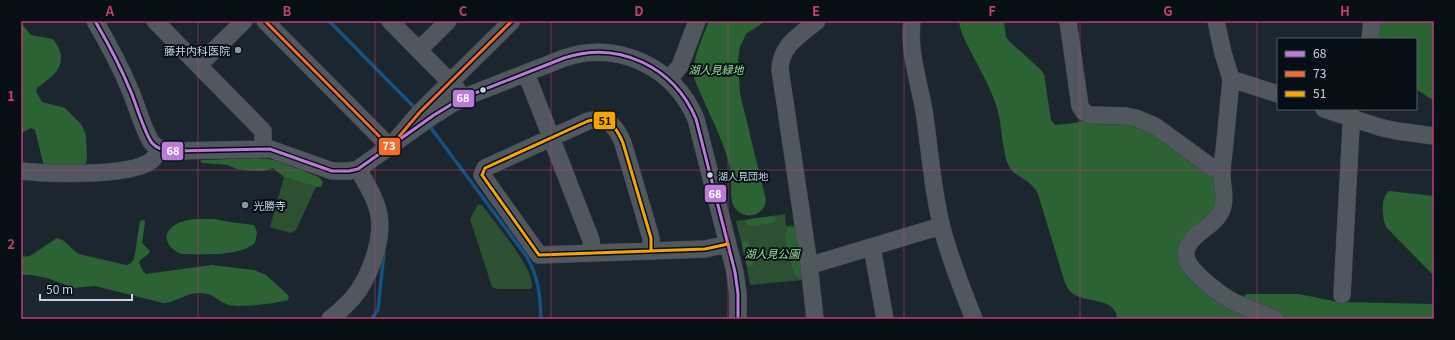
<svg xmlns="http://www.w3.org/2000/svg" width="1455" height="340" viewBox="0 0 1455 340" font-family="Georgia,'Noto Sans JP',serif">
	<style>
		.green { fill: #2d4f32 }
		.forest { fill: #2c6335 }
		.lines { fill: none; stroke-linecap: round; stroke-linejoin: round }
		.stream { stroke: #155282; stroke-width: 3.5 }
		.minor-casing { stroke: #3a424b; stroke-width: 18 }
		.minor { stroke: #50575f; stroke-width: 17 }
		.bus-1-casing { stroke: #070f16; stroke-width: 6 }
		.bus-2-casing { stroke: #070f16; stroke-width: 6 }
		.bus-3-casing { stroke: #070f16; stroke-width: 6 }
		.bus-1 { stroke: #bd7bd9; stroke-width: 3 }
		.bus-2 { stroke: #f36c2b; stroke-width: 3 }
		.bus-3 { stroke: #f7a600; stroke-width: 3 }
		.grid { fill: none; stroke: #c33d75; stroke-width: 1; stroke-opacity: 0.55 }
		.poi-dot { fill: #8b96a1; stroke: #070f16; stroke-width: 1.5 }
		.bus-dot { fill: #c7d3de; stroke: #070f16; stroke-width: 1.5 }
		.labels { text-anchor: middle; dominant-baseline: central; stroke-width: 4; stroke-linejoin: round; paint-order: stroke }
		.bus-label { font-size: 10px; fill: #c7d3de; stroke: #070f16; text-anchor: start }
		.poi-label { font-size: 11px; fill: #c7d3de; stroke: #070f16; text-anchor: end }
		.park-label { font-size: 11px; font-style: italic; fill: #94e999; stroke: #070f16 }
		.line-badge { stroke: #070f16; stroke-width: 1.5 }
		.badge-label { font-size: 11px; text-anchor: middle; font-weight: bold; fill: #fff }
		.pale-badge-label { font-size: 11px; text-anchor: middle; font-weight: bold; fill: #111 }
		.neatline { fill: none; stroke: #c33d75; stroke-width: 1.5 }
		.grid-label { font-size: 13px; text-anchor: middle; font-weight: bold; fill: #c33d75 }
	</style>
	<rect width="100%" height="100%" fill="#1c262f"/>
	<path class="green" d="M284 177 316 187 296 230 291 233 270 227Z
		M478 204 482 205C494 222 534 267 532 287L530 289H497L492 287 470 219Z
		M785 214 786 226 796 225 803 280 750 285 745 258 736 221Z"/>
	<path class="forest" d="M709 21H766L746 34 740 47 738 60 740 94 766 200C765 216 744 221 735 208 728 198 733 183 731 172 724 138 706 109 694 78 692 58 702 39 709 21Z
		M959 21H1004L1006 37 1009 41 1040 69 1044 74 1051 120 1055 125 1074 123 1086 120 1135 122 1208 170 1215 180 1217 206 1180 250 1262 319H1117C1116 296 1085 304 1072 293 1069 291 1067 286 1065 283L1038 194C1030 178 1018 179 1010 168 1002 156 1002 123 997 108 991 88 980 70 971 52 966 42 960 32 959 21Z
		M1379 21H1412L1434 23V101L1416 89V39H1376Z
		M21 23 31 35 53 39C71 63 56 74 37 88L36 91 42 102 65 108 81 124 84 130 86 136 87 160 86 163 84 166H44L35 130 31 128 21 133Z
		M256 158 268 159 278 161 319 177 323 182 321 187H316L284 177 273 168 264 171H252L237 169 228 165 202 163 200 161 202 160Z
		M1389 191 1434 196V276L1387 228C1382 220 1380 197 1389 191Z
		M773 216 776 217V221L773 223 751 226 747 225 746 221 750 219Z
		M195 219H214L230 222 254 225 257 232 255 243C239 257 202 254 182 254 171 251 160 238 171 228 177 222 187 220 195 219Z
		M142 220H144L145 222 142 243 150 251C148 257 141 257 139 263L143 271 146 274 212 265 254 270 266 275 288 295 289 297 288 300C280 303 237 308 229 305 216 301 216 293 198 293 186 293 175 303 163 303L95 286 74 288 47 278 32 275H21V257L30 256 57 238C67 240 71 250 79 254L126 265 130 264 134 259 140 221Z
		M791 227 796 230 802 266V277L800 278 796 276C792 266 781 237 788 228Z
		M745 240 748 241 753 253 754 264 753 266 750 267 746 263 742 245V243Z
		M1247 294H1299L1338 302 1434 304V319H1287L1245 300 1244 297 1245 295Z"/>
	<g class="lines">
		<path class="stream" d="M329 21 414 107
			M431 128 527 257C539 279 540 295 541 319
			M371 319 378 310 384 252"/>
		<g class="minor-casing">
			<path id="minor" d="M95 21C108 43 121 68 131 92 136 104 145 134 152 143 158 150 166 151 174 151L270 149 332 171H349L358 169 434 115 452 104 470 95 564 58C619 40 674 67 696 119L735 272 738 294V319
				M155 21 263 131V148
				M265 21 390 147 420 112 512 21
				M390 21 457 89
				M912 21C908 51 919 81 924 111 930 149 932 189 942 228 950 259 962 289 974 319
				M1068 21 1080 106 1084 112 1090 115 1126 116 1136 118 1155 126 1214 169 1222 170
				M1216 21 1223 53 1231 79 1278 94
				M1370 39 1372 21
				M419 50 448 21
				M199 65 244 21
				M526 73 591 240 592 253
				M669 79 680 66 697 21
				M1231 79C1229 100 1227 121 1225 142 1224 153 1222 163 1222 173 1221 184 1226 194 1223 206 1218 225 1198 229 1189 244 1185 250 1185 258 1189 264 1196 276 1223 297 1236 303 1249 309 1262 313 1275 319
				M1324 109 1379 127 1397 131 1434 136
				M21 171C48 174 129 177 151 161 155 158 157 153 158 148
				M872 247 885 319
				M651 251V238L623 143C616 126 608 116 588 121L485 168 482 175 539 255 705 249 728 244
				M809 264 818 263 941 226
				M1342 295 1351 127 1354 118
				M330 319C338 313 345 306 352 299 370 278 385 237 378 210 374 195 365 182 358 169
				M815 319 809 264 780 69C781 45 799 36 817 21"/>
		</g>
		<use href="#minor" class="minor"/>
		<g class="bus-1-casing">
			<path id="bus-1" d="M95 21C108 43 121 68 131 92 136 104 145 134 152 143 158 150 166 151 174 151L270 149 332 171H349L358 169 434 115 452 104 470 95 564 58C619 40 674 67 696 119L735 272 738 294V319"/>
		</g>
		<g class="bus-2-casing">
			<path id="bus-2" d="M265 21 390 147 420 112 512 21"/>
		</g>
		<g class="bus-3-casing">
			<path id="bus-3" d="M651 251V238L623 143C616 126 608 116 588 121L485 168 482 175 539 255 705 249 728 244"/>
		</g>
		<use href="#bus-1" class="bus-1"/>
		<use href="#bus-2" class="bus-2"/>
		<use href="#bus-3" class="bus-3"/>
	</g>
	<path class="grid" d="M198 21V319M375 21V319M551 21V319M728 21V319M904 21V319M1080 21V319M1257 21V319M21 170H1434"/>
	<g class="poi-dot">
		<circle cx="238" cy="50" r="4"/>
		<circle cx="245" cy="205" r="4"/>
	</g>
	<g class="bus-dot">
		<circle cx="483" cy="90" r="3.5"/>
		<circle cx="710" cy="175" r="3.5"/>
	</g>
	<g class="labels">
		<g class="bus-label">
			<text x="718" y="175">湖人見団地</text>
		</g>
		<g class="poi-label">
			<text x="230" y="50">藤井内科医院</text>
			<text x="253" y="205" text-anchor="start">光勝寺</text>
		</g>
		<g class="park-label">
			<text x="716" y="69">湖人見緑地</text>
			<text x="772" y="253">湖人見公園</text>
		</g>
	</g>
	<g class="line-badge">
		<rect x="452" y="89" width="23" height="19" rx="4" fill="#bd7bd9"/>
		<rect x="593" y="111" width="23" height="19" rx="4" fill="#f7a600"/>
		<rect x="378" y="137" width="23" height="19" rx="4" fill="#f36c2b"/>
		<rect x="161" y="141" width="23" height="20" rx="4" fill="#bd7bd9"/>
		<rect x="704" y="184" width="23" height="19" rx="4" fill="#bd7bd9"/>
	</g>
	<g class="badge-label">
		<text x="463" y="102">68</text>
		<text x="389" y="150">73</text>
		<text x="173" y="155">68</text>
		<text x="715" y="198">68</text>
	</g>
	<g class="pale-badge-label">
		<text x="605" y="125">51</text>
	</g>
	<rect width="1455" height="340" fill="none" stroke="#070f16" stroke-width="44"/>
	<rect x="1277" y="38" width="140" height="72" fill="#070f16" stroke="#545d66"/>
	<rect x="1285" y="51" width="20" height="6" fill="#bd7bd9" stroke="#545d66"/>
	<text x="1313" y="58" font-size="12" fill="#c7d3de">68</text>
	<rect x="1285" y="71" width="20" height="6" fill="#f36c2b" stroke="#545d66"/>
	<text x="1313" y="78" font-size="12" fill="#c7d3de">73</text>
	<rect x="1285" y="91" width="20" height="6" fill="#f7a600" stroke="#545d66"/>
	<text x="1313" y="98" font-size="12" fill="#c7d3de">51</text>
	<path d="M40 294v6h92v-6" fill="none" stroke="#c7d3de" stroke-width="2"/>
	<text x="46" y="294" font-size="12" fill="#c7d3de" stroke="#070f16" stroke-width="3" paint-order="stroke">50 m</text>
	<rect x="22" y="22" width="1411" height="296" class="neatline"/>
	<g class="grid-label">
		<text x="110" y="16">A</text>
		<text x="287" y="16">B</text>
		<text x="463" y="16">C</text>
		<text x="639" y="16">D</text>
		<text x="816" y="16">E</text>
		<text x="992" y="16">F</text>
		<text x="1168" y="16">G</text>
		<text x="1345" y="16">H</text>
		<text x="11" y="101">1</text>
		<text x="11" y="249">2</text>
	</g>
</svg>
